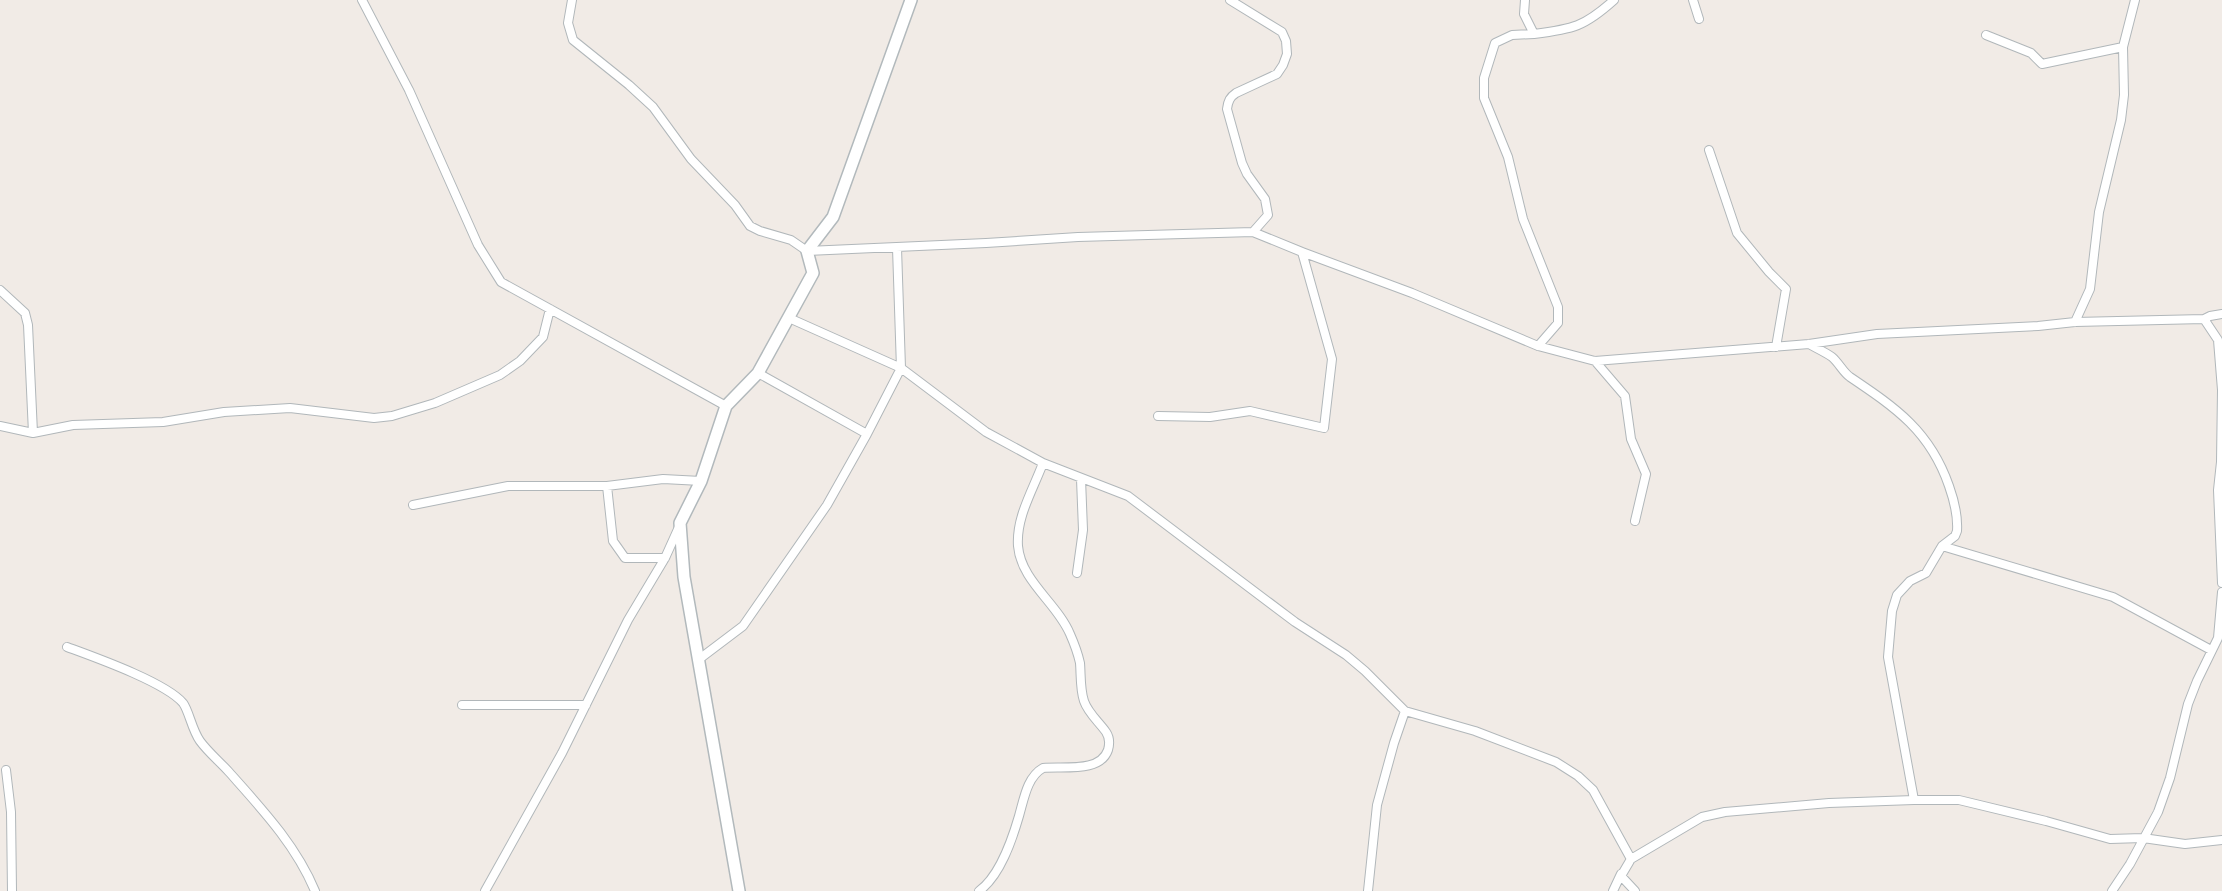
<svg xmlns="http://www.w3.org/2000/svg" width="2222" height="891" viewBox="0 0 2222 891" font-family="'Space Grotesk',sans-serif">
	<style>
		.lines { fill: none; stroke-linecap: round; stroke-linejoin: round }
		.street-casing { stroke: #b1b7ba; stroke-width: 10 }
		.secondary-casing { stroke: #b2b9bc; stroke-width: 14 }
		.street { stroke: #fff; stroke-width: 8 }
		.secondary { stroke: #fff; stroke-width: 11 }
	</style>
	<rect width="100%" height="100%" fill="#f1ebe6"/>
	<g class="lines">
		<g class="street-casing">
			<path id="street" d="M362 0 409 90 478 245 501 282 726 406
				M572 0 568 23 573 40 629 85 653 107 691 159 735 205 750 226 760 231 791 240 807 251 986 243 1078 237 1253 232 1302 252 1412 293 1538 346 1595 361 1809 344 1877 334 2038 326 2075 322 2204 319 2210 316 2222 314
				M1230 0 1282 32 1286 41 1287 54 1283 65 1277 74 1236 93C1230 97 1228 101 1227 109L1242 163 1247 174 1265 199 1268 215 1253 232
				M1525 0 1524 14 1534 34 1512 35 1495 43 1484 78V98L1508 157 1523 219 1558 307V323L1538 346
				M1693 0 1699 19
				M1534 34C1573 29 1584 27 1614 0
				M1986 35 2031 53 2042 64 2123 47
				M1709 150 1737 233 1769 272 1786 289 1776 347
				M0 290 25 313 28 325 33 433
				M789 318 901 368 986 432 1043 463 1128 496 1295 622 1346 655 1365 671 1405 711 1475 731 1556 762 1578 776 1593 790 1631 859 1621 876 1635 891
				M2204 319 2218 340 2222 390 2221 462 2218 490 2222 583
				M2075 322 2090 289 2099 212 2121 120 2124 95 2123 47 2135 0
				M1809 344C1816 348 1825 352 1832 357 1839 363 1843 372 1850 377 1896 408 1930 431 1949 486 1954 500 1958 516 1957 531L1955 536 1942 546 1926 573 1910 581 1897 595 1892 611 1888 657 1914 800
				M1595 361 1625 396 1631 439 1646 474 1635 521
				M758 373 867 434
				M1158 416 1210 417 1250 411 1324 428 1332 359 1302 252
				M0 426 33 433 73 425 163 422 224 412 290 408 374 418 392 416 435 403 500 375 520 361 543 337 550 309
				M607 486 613 541 625 558H665
				M413 505 508 486H607L663 479 701 481
				M1942 546 2113 597 2211 650
				M1077 573 1083 530 1081 479
				M67 647C94 657 165 682 183 703 189 711 192 730 200 741 208 752 219 761 229 772 261 808 296 845 315 891
				M698 660 743 626 827 505 867 434 901 368 897 248
				M462 705H586
				M6 770 11 812 12 891
				M1631 859 1702 817 1725 812 1829 803 1914 800H1959L2046 821 2110 839 2143 838 2185 844 2222 840
				M485 891 562 753 628 620 665 558 679 527
				M979 891C1000 876 1012 840 1019 816 1024 799 1027 777 1043 768 1064 766 1100 773 1108 750 1110 743 1110 738 1106 732 1099 722 1088 713 1084 701 1080 689 1081 675 1080 663 1078 654 1074 643 1070 634 1057 603 1021 581 1018 546 1016 517 1033 490 1043 463
				M1368 891 1377 805 1394 743 1405 711
				M1613 891 1621 874
				M2112 891 2130 864 2158 812 2170 778 2188 704 2197 681 2218 638 2222 592"/>
		</g>
		<g class="secondary-casing">
			<path id="secondary" d="M739 891 684 577 680 523 701 481 726 406 758 373 813 273 807 251 833 217 911 0"/>
		</g>
		<use href="#street" class="street"/>
		<use href="#secondary" class="secondary"/>
	</g>
</svg>
